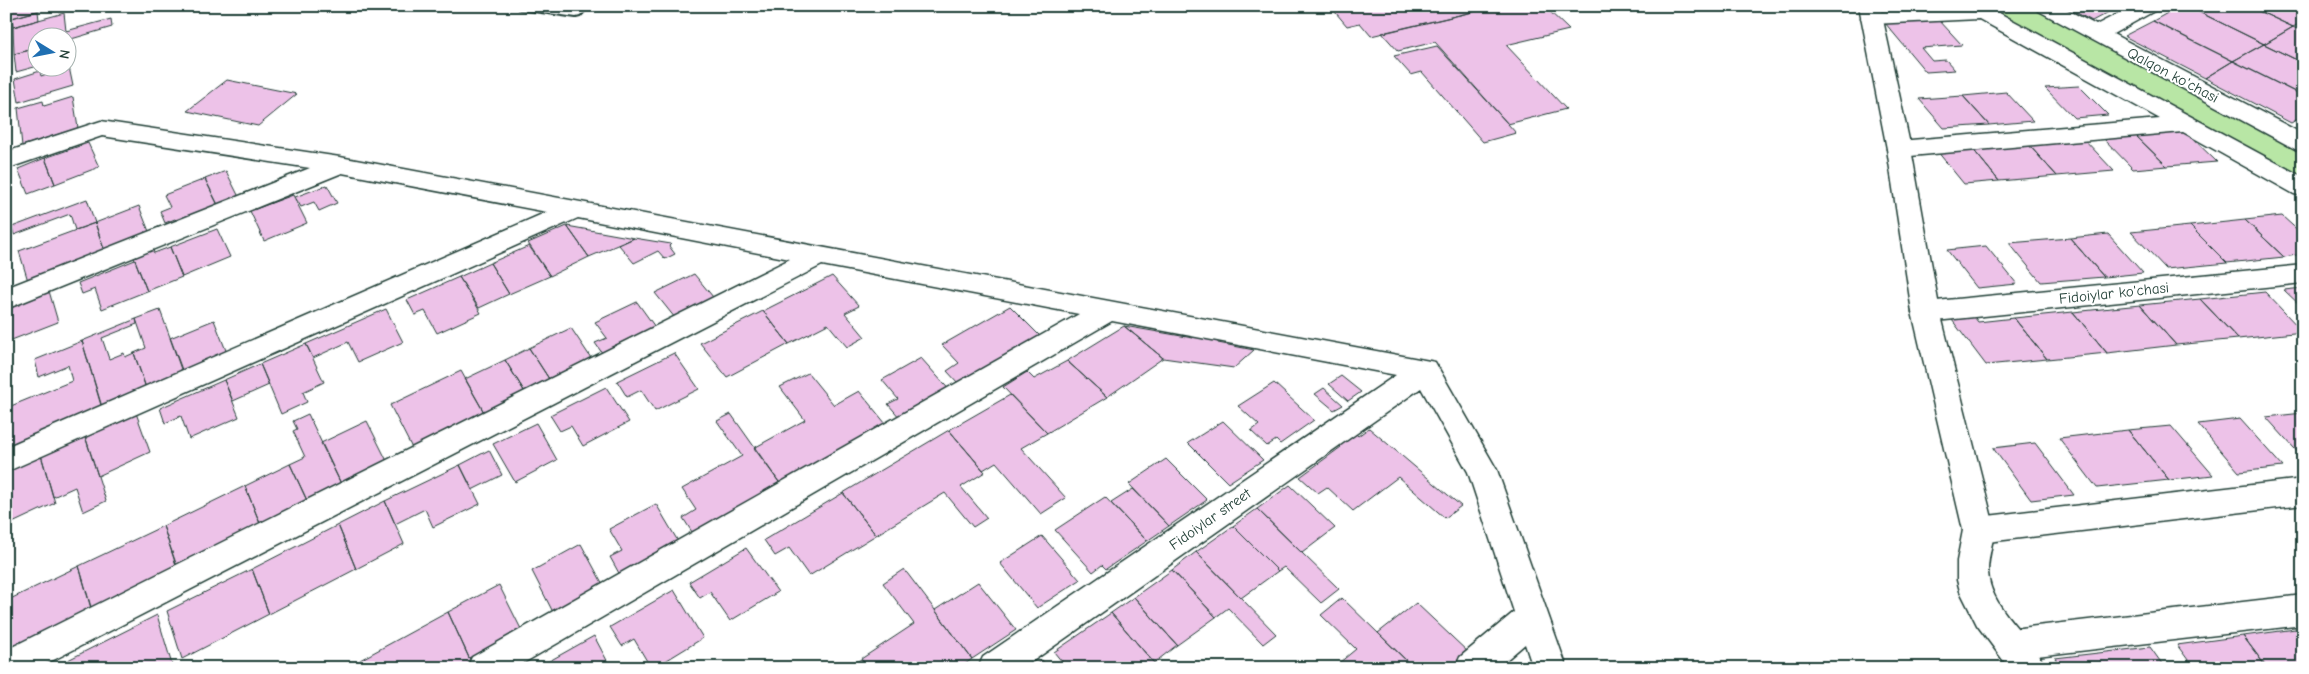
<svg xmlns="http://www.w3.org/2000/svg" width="2309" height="674" viewBox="0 0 2309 674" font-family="'Comic Neue',sans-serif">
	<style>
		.green { fill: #b8e6a5; stroke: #6c926c }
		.building { fill: #edc2e8; stroke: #1f3d34 }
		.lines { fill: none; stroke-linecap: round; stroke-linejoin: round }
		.lane-casing { stroke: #1f3d34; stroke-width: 4 }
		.street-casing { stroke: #1f3d34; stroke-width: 3 }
		.secondary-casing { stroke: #1f3d34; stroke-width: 3 }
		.lane { fill: #fff; fill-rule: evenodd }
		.street { fill: #fff; fill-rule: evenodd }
		.secondary { fill: #fff; fill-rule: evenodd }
		.labels { text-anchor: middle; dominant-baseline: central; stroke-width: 4; stroke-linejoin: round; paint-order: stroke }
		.street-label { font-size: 15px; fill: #1f3d34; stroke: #fff }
	</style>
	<rect width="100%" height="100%" fill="#fff"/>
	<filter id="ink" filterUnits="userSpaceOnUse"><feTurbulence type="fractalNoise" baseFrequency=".02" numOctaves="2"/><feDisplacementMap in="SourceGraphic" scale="10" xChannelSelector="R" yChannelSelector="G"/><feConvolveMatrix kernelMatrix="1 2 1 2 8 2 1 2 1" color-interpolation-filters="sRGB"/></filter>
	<g filter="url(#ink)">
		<path class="green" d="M1974 6H2032L2303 149V183Z"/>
		<path class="building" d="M11 6H54L12 18Z
			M1330 6H1498L1371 36 1360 23 1347 26Z
			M1498 6H1544L1569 30 1506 45 1566 109 1508 124 1435 42 1398 51 1382 33Z
			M2064 6H2120L2092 21Z
			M2180 6H2187L2264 44 2233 61 2153 21Z
			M2187 6H2248L2293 27 2264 44Z
			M2248 6H2303V22L2293 27Z
			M38 11 39 20 13 27 12 18Z
			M64 13 66 31 111 19 112 27 68 40V38H38V48L14 54 13 27Z
			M1939 20 1962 45 1921 48 1932 61 1946 60 1955 70 1926 72 1885 23Z
			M2153 21 2233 61 2205 78 2124 36Z
			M2293 27 2303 32V63L2264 44Z
			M2264 44 2303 63V96L2233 61Z
			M1437 46 1508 124 1516 133 1483 142 1422 72 1411 75 1394 56Z
			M38 48V66L16 72 14 54Z
			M2233 61 2303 96V116L2291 123 2205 78Z
			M69 67 73 86 19 102 15 79 40 71 41 76Z
			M227 80 297 94 258 126 187 111Z
			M2079 86 2108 115 2074 118 2045 88Z
			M2006 92 2033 121 1989 125 1963 96Z
			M1963 96 1989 125 1944 128 1919 99Z
			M73 97 78 128 22 146 18 108 43 101 44 106Z
			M2184 130 2217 162 2167 166 2135 135Z
			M2135 135 2167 166 2133 169 2102 137Z
			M2084 139 2114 171 2057 176 2028 144Z
			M88 143 99 167 55 184 45 158Z
			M2028 144 2057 176 1999 181 1972 148Z
			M1972 148 1999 181 1964 184 1937 151Z
			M45 158 55 184 28 194 18 169Z
			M226 171 239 197 218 205 205 179Z
			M205 179 218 205 177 221 175 219 165 223 160 211 170 207 164 195Z
			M327 185 337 203 319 211 314 202 301 207 295 197Z
			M293 195 307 223 264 241 250 211Z
			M87 199 95 223 75 230 70 214 14 235 12 227Z
			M139 206 150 234 105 252 95 223Z
			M2282 216 2303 235V254L2284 257 2245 220Z
			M2245 220 2284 257 2227 263 2190 226Z
			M95 223 105 252 28 281 19 251Z
			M567 226 634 238 589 257Z
			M567 226 589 257 550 276 528 243Z
			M2190 226 2227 263 2166 269 2131 232Z
			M217 229 230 257 182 277 170 247Z
			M2108 234 2143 273 2104 277 2070 238Z
			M634 238 671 244 669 246 675 254 665 259 658 251 634 263 619 245Z
			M2070 238 2104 277 2041 282 2009 243Z
			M529 246 550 276 509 294 490 263Z
			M1986 246 2017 284 1977 288 1947 250Z
			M170 247 182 277 147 291 133 255 152 248 154 253Z
			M135 260 147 291 102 309 95 289 82 294 78 283Z
			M490 263 509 294 479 308 459 277Z
			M694 274 718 303 679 323 655 293Z
			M832 276 859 306 845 313 865 337 847 347 828 324 789 344 763 311Z
			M459 277 481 313 437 333 425 311 415 315 407 300Z
			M2303 288V308L2284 290Z
			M49 291 58 322 9 341 6 330V307Z
			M2265 292 2303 332 2238 339 2200 299Z
			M2200 299 2238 339 2176 345 2140 305Z
			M637 302 660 334 605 357 595 343 607 338 595 322Z
			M2140 305 2176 345 2107 353 2073 312Z
			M1010 306 1043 339 958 383 947 371 959 363 942 345Z
			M386 309 403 342 358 362 348 342 313 358 306 344Z
			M160 310 185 378 148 394 134 353 146 348 136 319Z
			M763 311 789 344 727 377 700 343Z
			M2073 312 2107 353 2047 359 2014 318Z
			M1972 314 1978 322 2014 318 2047 359 1986 365 1949 316Z
			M136 319 137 324 102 338 109 359 124 353 125 357 134 353 146 388 102 407 82 341Z
			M214 320 227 353 182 372 170 338Z
			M1124 326 1193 338 1194 333 1218 337V343L1254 350 1234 368 1163 358Z
			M1124 326 1163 358 1107 397 1067 361Z
			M571 328 593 361 551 382 529 348Z
			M82 341 103 412 6 447V408L72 381 68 365 39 377 35 360Z
			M306 344 324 382 303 392 307 402 281 414 260 364Z
			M529 348 551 382 526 394 505 360Z
			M674 353 699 389 655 411 641 390 627 397 617 381Z
			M921 358 952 393 900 418 888 404 898 399 882 380Z
			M505 360 526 394 485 414 465 379Z
			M1067 361 1107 397 1047 433 1003 387 1027 372 1034 379Z
			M260 364 269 385 233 401 224 380Z
			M461 371 485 414 413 450 390 405Z
			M808 373 834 405 859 391 890 429 784 489 754 448 805 420 780 387Z
			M1341 376 1361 392 1348 401 1329 384Z
			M224 380 239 417 189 439 181 416 165 423 160 408Z
			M1274 383 1314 420 1280 444 1276 440 1267 446 1251 431 1259 425 1238 406Z
			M606 387 629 422 583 446 571 426 560 431 550 415Z
			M1324 388 1343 405 1334 410 1315 394Z
			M1010 395 1047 433 1021 448 1066 498 1041 514 996 462 983 470 949 430Z
			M136 413 150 452 98 476 85 436Z
			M2303 413V458L2266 417Z
			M308 414 344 490 310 507 290 464 305 457 293 431 297 429 293 421Z
			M731 414 784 489 709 532 705 525 692 532 683 518 696 510 682 489 742 456 717 421Z
			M2240 419 2283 467 2239 472 2198 424Z
			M367 421 390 467 344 490 321 443Z
			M1223 421 1263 460 1228 483 1188 443Z
			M536 423 557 460 515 482 493 444Z
			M2171 426 2213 475 2169 480 2128 430Z
			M1369 428 1461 506 1445 518 1398 477 1353 511 1327 487 1318 493 1300 477 1341 447 1336 442 1352 430 1358 436Z
			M949 430 985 472 961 487 987 518 973 527 945 493 876 535 843 493Z
			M2128 430 2169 480 2097 488 2059 438Z
			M85 436 106 501 83 512 75 487 53 497 41 455Z
			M2035 443 2074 495 2031 500 1993 448Z
			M489 450 502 475 472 490 460 465Z
			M41 455 55 503 6 526V471Z
			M1166 459 1207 500 1169 526 1129 484Z
			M290 464 310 507 263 531 245 486Z
			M460 465 480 504 433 527 425 509 395 524 385 501Z
			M1290 485 1335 528 1302 553 1257 509Z
			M245 486 263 531 179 572 163 526Z
			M1133 489 1169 526 1147 541 1111 503Z
			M843 493 876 535 809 576 789 548 775 556 764 540Z
			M1105 497 1147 541 1106 569 1102 565 1093 572 1055 530Z
			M385 501 404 544 356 569 338 525Z
			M656 504 682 548 620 575 610 557 622 551 609 529Z
			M1257 509 1302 553 1339 589 1321 603 1284 567 1278 571 1233 526Z
			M338 525 356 569 269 614 252 569Z
			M163 526 180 577 92 612 79 566Z
			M1233 526 1278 571 1241 598 1196 552Z
			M1042 536 1080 580 1037 608 1000 563Z
			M581 544 606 590 556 618 532 571Z
			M746 548 778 592 730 621 710 592 700 598 689 582Z
			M1196 552 1241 598 1276 634 1263 644 1228 608 1216 617 1172 570Z
			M79 566 95 621 6 655V601Z
			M252 569 269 614 182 659 167 611Z
			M904 569 972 659 960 668H868L861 659 914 624 883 583Z
			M1172 570 1216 617 1177 645 1134 597Z
			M978 582 1016 630 972 659 935 610Z
			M499 585 521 629 469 658 448 612Z
			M674 590 703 638 654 668H651L634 639 622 646 610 627Z
			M1134 597 1177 645 1154 663 1111 613Z
			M1342 598 1414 668H1333L1356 649 1321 615Z
			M1416 603 1469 653 1451 668H1414L1378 633Z
			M448 612 471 662 461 668H363L360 660Z
			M1111 613 1154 663 1147 668H1085L1082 664 1077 668H1067L1054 652Z
			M157 615 173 668H67L66 661Z
			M2303 628V668H2267L2243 636Z
			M594 636 611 668H537Z
			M2243 636 2267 668H2194L2177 645Z
			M2150 647 2165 668H2061L2055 658Z
			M861 659 868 668H847Z
			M1042 660 1048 668H1031Z"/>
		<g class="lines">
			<g class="lane-casing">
				<path id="lane" d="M515 6H544L574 10 578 6H589L580 16 576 17 520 9Z"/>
			</g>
			<g class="street-casing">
				<path id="street" d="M1972 6 1990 8 2303 177V196L2294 194 2183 132 1899 157 1891 154 1887 149 1891 144 1899 141 2160 119 1979 19 1872 24 1864 23 1861 18 1864 13 1872 12Z
					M2034 6H2060L2096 25 2133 6H2159L2156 10 2113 34 2303 134V152L2295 149 2037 10Z
					M101 121 340 157 1435 362 1497 470 1567 668H1533L1525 644 1497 668H1455L1460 657 1514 612 1468 472 1421 388 1023 668H978L983 657 1396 375 1112 321 515 668H467L472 657 1079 314 822 265 38 668H6V650L790 259 578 218 6 472V447L547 212 342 173 6 309V288L310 168 102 136 6 169V152Z
					M2303 265V283L1926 322 1916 319 1912 312 1916 305 1926 302Z
					M2303 479V505L1979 543 1968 539 1963 530 1968 521 1979 517Z
					M2303 595V625L2012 659 2000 655 1995 644 2000 633 2012 629Z"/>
			</g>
			<g class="secondary-casing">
				<path id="secondary" d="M1859 6H1880L1911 149 1940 312 1995 530C1992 544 1988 558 1988 572 1990 610 2031 635 2046 668H2009L1977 625 1960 591 1957 580V561L1963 530 1912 312 1887 149Z"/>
			</g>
			<use href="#lane" class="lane"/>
			<use href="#street" class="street"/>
			<use href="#secondary" class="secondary"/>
		</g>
	</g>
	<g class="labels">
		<g class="street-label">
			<text transform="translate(2173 75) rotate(28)">Qalqon ko'chasi</text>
			<text transform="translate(2114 293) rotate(-6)">Fidoiylar ko'chasi</text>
			<text transform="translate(1210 519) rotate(-35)">Fidoiylar street</text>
		</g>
	</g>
	<rect width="2309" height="674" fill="none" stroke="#fff" stroke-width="25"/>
	<rect x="12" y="12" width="2284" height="649" fill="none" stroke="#1f3d34" stroke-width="2" filter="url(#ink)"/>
	<g transform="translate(52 52) rotate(100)"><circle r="24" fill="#ffffff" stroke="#a5b1ae"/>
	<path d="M0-4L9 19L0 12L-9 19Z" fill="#1f6fb2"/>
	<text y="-8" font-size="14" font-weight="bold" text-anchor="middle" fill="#1f3d34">N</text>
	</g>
</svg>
